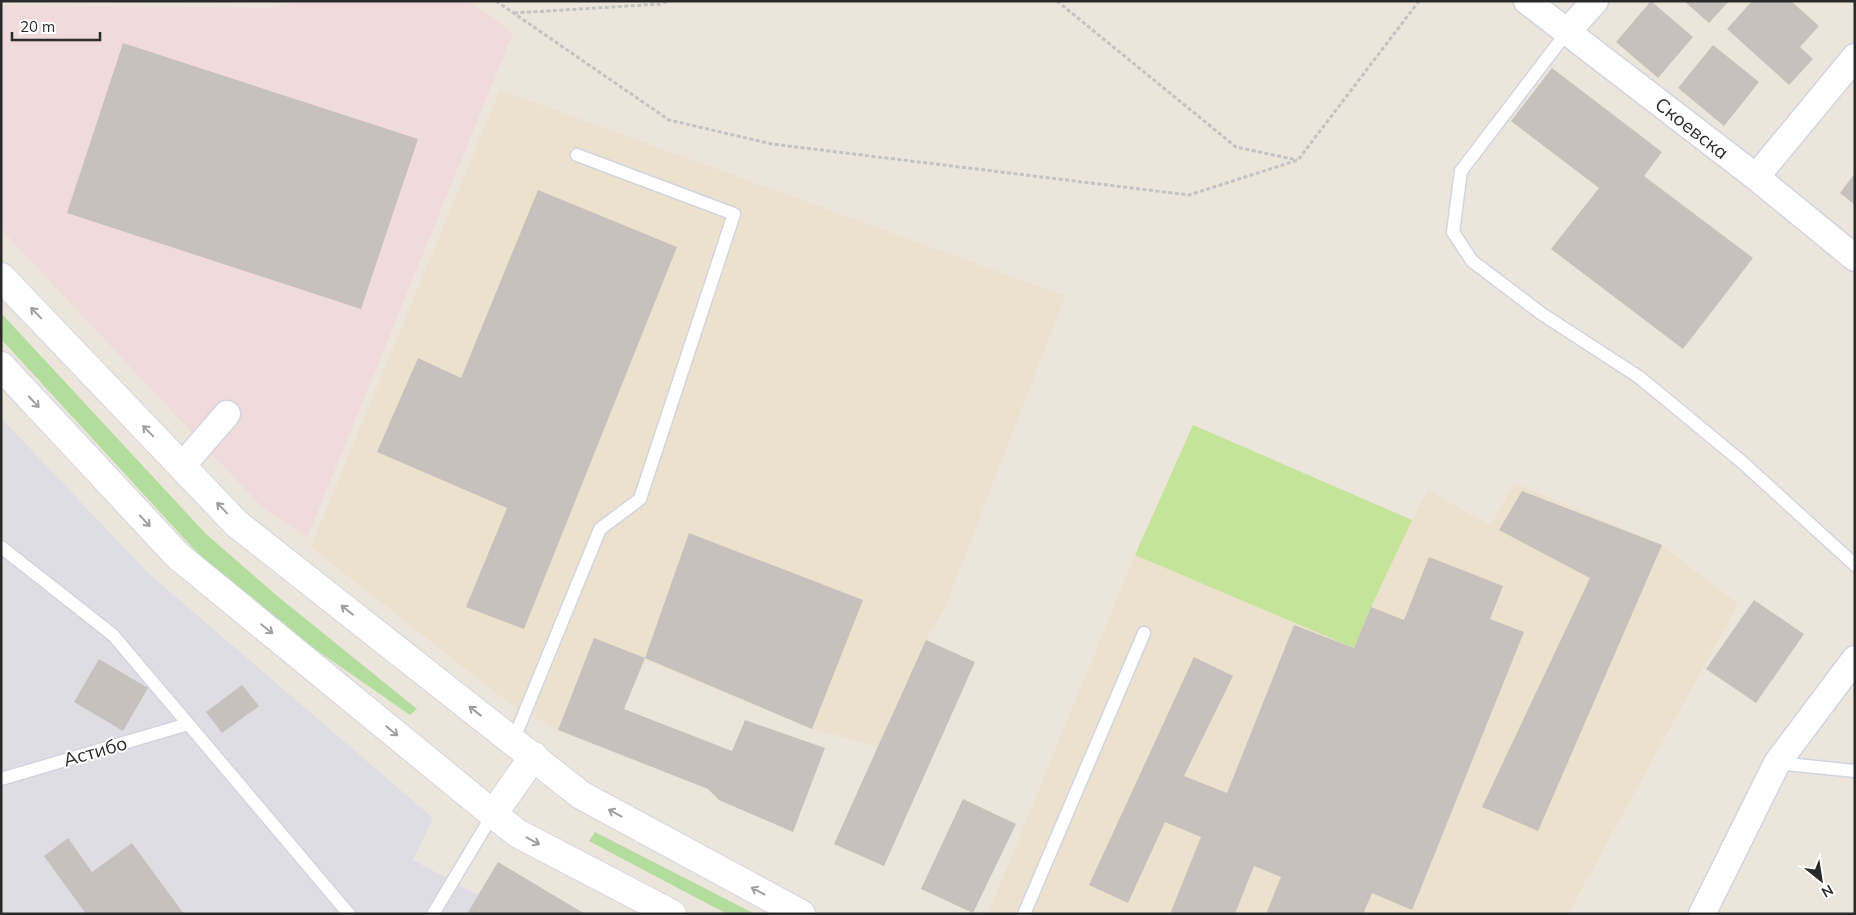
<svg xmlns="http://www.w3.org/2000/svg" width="1856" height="915" viewBox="0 0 1856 915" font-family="Mulish,sans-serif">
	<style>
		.industrial { fill: #dfdde4 }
		.education { fill: #ebe1cd }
		.medical { fill: #f1dadb }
		.green { fill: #b3dd9d }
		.pitch { fill: #c4e499 }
		.building { fill: #c6c1bc }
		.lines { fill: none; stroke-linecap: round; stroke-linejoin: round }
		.lane-casing { stroke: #d2d5e1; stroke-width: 15 }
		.street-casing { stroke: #d2d5e1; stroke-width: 29 }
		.secondary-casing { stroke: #d2d5e1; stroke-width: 30 }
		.path { stroke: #c3c3c3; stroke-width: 3; stroke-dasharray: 4 2.5; stroke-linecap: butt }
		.lane { stroke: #fff; stroke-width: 12 }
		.street { stroke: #fff; stroke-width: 26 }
		.secondary { stroke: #fff; stroke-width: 28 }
		.oneway { stroke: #9f9f9f }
		.labels { text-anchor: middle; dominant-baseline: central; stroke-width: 4; stroke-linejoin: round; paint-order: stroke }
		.street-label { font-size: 19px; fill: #2a2a2a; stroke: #fff }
	</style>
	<rect width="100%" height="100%" fill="#ebe5dc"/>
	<path class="industrial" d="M1 418 148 573 433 818 413 860 478 895 498 862 585 914H1Z"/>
	<path class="education" d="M500 90 1065 296 946 605 926 640 878 746 812 729 594 639 558 730 509 703 311 547Z
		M1193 425 1412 520 1428 490 1491 526 1514 483 1662 545 1738 604 1568 914H988L1135 555Z"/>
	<path class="medical" d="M299 1H468L513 33 307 538 260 505 1 229V5L268 8Z"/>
	<path class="green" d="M1 313 206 534 276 595 417 709 410 715 259 610 192 547 1 339Z
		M595 832 755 914H727L589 841Z"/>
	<path class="pitch" d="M1193 425 1412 520 1371 607 1354 648 1135 555Z"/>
	<path class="building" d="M1651 1 1693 37 1658 78 1616 42Z
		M1684 1H1729L1709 23Z
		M1752 1H1791L1819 26 1800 47 1813 59 1789 85 1727 29Z
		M123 43 418 139 361 309 67 213Z
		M1713 45 1759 82 1724 126 1678 88Z
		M1552 68 1662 152 1644 176 1753 258 1683 349 1551 249 1599 188 1511 121Z
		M1855 173V205L1840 193Z
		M538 190 677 247 524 629 466 607 507 508 377 452 418 358 461 378Z
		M1522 491 1662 545 1538 831 1482 807 1590 578 1499 530Z
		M689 533 863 600 812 729 645 658Z
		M1429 557 1503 586 1490 619 1524 632 1412 910 1372 893 1363 914H1266L1281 877 1254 866 1235 914H1170L1201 837 1165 822 1128 903 1089 885 1194 657 1233 676 1184 776 1227 793 1294 625 1354 648 1371 607 1404 620Z
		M1754 600 1804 634 1756 703 1706 669Z
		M594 638 645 658 624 709 732 751 745 720 825 748 793 832 719 800 708 789 558 730Z
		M926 640 975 662 884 866 834 844Z
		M99 659 148 688 123 731 74 702Z
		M242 685 259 706 222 733 206 712Z
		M963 799 1016 824 973 913 921 889Z
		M68 838 92 872 132 843 184 914H86L44 856Z
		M498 862 585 914H467Z"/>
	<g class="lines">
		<g class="lane-casing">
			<path id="lane" d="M1567 32 1461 171 1453 232 1472 261 1542 314 1639 377 1742 462 1855 565
				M1 547 113 635 349 914
				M513 741 600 529 640 499 734 214 577 155
				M1777 763 1855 771
				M1 779 188 724
				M433 914 493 814
				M1024 914 1144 633"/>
		</g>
		<g class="street-casing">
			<path id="street" d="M1527 1 1756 177 1855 258
				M1567 32 1595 1
				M1756 177 1855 57
				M182 466 227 414
				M1702 914 1777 763 1855 659"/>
		</g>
		<g class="secondary-casing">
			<path id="secondary" d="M1 277 237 524 581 795 801 914
				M1 366 178 556 493 814 517 833 672 914
				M493 814 534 756"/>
		</g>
		<path class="path" d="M496 1 669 120 772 144 1189 195 1298 160 1419 1
			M1057 1 1236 147 1297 160
			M514 13 661 4 668 1"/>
		<use href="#lane" class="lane"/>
		<use href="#street" class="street"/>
		<use href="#secondary" class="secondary"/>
	</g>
	<defs><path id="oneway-shaft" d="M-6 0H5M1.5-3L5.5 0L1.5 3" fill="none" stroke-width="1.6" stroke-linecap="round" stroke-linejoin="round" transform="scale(1.25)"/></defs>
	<g class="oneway">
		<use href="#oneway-shaft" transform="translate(36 313) rotate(-134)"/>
		<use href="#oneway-shaft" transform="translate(34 402) rotate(47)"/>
		<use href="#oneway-shaft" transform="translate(148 431) rotate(-134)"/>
		<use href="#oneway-shaft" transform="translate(222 508) rotate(-134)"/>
		<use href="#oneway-shaft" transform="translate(145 521) rotate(47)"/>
		<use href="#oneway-shaft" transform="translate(347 610) rotate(-142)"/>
		<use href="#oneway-shaft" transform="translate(267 629) rotate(39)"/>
		<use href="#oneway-shaft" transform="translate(475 711) rotate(-142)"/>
		<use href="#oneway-shaft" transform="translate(392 731) rotate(39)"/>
		<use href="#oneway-shaft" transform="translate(615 813) rotate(-151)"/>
		<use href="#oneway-shaft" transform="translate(533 841) rotate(28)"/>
		<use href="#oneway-shaft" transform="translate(758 891) rotate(-152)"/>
	</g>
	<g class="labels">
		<g class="street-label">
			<text transform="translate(1692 128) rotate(38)">Скоевска</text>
			<text transform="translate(95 751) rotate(-16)">Астибо</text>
		</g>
	</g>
	<rect width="1856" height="915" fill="none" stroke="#2a2a2a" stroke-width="5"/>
	<g transform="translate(1821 880) rotate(150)" stroke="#ffffff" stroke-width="4" paint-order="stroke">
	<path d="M0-4L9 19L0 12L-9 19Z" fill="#2a2a2a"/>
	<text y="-8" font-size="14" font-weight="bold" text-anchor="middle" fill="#2a2a2a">N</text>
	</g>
	<path d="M12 32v8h88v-8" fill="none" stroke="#2a2a2a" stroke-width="2.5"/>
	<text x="20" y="32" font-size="15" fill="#2a2a2a" stroke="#ffffff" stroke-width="4" paint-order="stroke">20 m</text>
</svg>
